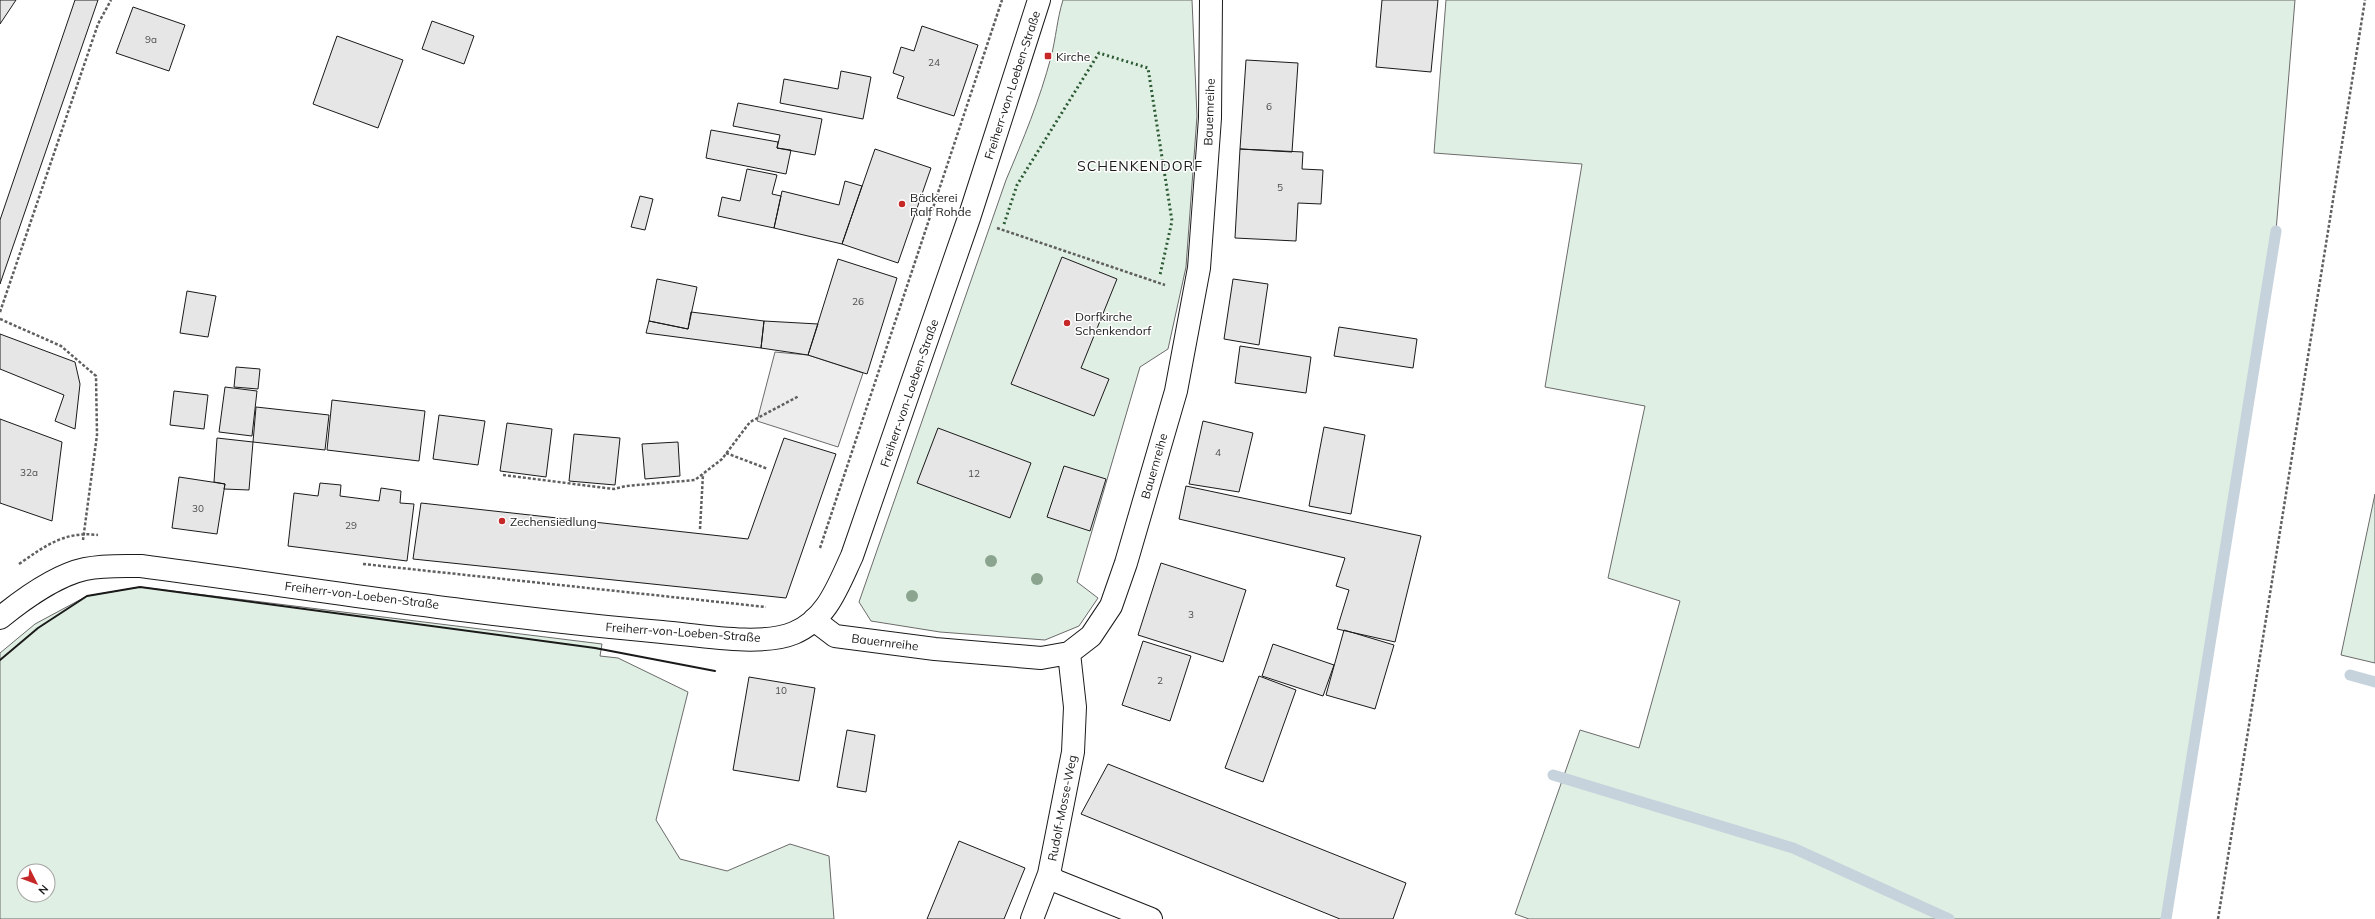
<svg xmlns="http://www.w3.org/2000/svg" width="2375" height="919" viewBox="0 0 2375 919" font-family="Mulish,sans-serif">
	<style>
		.green { fill: #e0efe3; stroke: #6a6a6a; fill-rule: evenodd }
		.parking { fill: #ededed; stroke: #6a6a6a }
		.lines { fill: none; stroke-linecap: round; stroke-linejoin: round }
		.stream { stroke: #c6d2dc; stroke-width: 11 }
		.building { fill: #e6e6e6; stroke: #1a1a1a }
		.minor-casing { stroke: #1a1a1a; stroke-width: 24 }
		.major-casing { stroke: #1a1a1a; stroke-width: 24 }
		.path { stroke: #5f5f5f; stroke-width: 2.5; stroke-dasharray: 3 2; stroke-linecap: butt }
		.minor { stroke: #fff; stroke-width: 22 }
		.major { stroke: #fff; stroke-width: 22 }
		.hedge { stroke: #2b5a34; stroke-width: 3; stroke-dasharray: 2 3; stroke-linecap: butt }
		.wall { stroke: #1a1a1a; stroke-width: 2 }
		.tree { fill: #8aa48f }
		.poi-dot { fill: #c62828; stroke: #fff; stroke-width: 1.5 }
		.labels { text-anchor: middle; dominant-baseline: central; stroke-width: 3; stroke-linejoin: round; paint-order: stroke }
		.number-label { font-size: 10px; fill: #4d4d4d }
		.poi-label { font-size: 12px; fill: #1a1a1a; stroke: #fff; text-anchor: start }
		.street-label { font-size: 12px; fill: #1a1a1a; stroke: #fff }
		.quarter-label { font-size: 14px; letter-spacing: 1px; fill: #1a1a1a; stroke: #fff }
	</style>
	<rect width="100%" height="100%" fill="#fff"/>
	<path class="green" d="M1063 0H1192L1197 116 1186 267 1168 349 1140 367 1077 582 1098 598 1079 626 1045 640 940 632 871 621 859 602 1006 180C1023 140 1040 99 1051 57 1056 38 1057 19 1063 0Z
		M1446 0H2295L2276 231 2166 919H1529L1515 914 1580 730 1639 748 1680 601 1608 578 1645 406 1545 387 1582 164 1434 153Z
		M2375 494V663L2341 655Z
		M140 587 602 644 600 656 618 658 688 692 656 820 680 859 727 871 790 844 829 856 834 919H0V653L35 624 87 596ZM24 871H48V895H24Z"/>
	<path class="parking" d="M775 352 808 355 863 373 838 447 757 421Z"/>
	<g class="lines">
		<path class="stream" d="M2350 675 2375 682
			M1553 775 1793 848 1949 919
			M2166 919 2276 231"/>
	</g>
	<path class="building" d="M0 0H16L0 24Z
		M75 0H98L0 284V220Z
		M1382 0H1438L1431 72 1376 67Z
		M133 7 185 25 169 71 116 53Z
		M432 21 474 36 464 64 422 49Z
		M922 26 978 45 954 116 897 98 904 77 893 73 901 47 914 51Z
		M337 36 403 60 378 128 313 104Z
		M1246 60 1298 63 1292 152 1240 149Z
		M841 71 871 77 863 119 780 103 784 79 838 89Z
		M738 103 822 119 815 155 777 148 780 135 733 126Z
		M711 130 778 142 777 148 791 150 786 174 706 158Z
		M875 149 931 168 898 263 842 244Z
		M1240 149 1303 152 1302 169 1323 170 1321 204 1298 203 1296 241 1235 238Z
		M747 169 777 175 772 194 781 196 774 228 718 216 722 197 740 201Z
		M845 181 862 186 842 244 774 228 782 191 839 205Z
		M640 196 653 199 645 230 631 227Z
		M1062 257 1117 279 1081 368 1109 379 1094 416 1011 384Z
		M838 259 897 278 867 374 808 355Z
		M657 279 697 287 688 329 649 321Z
		M1233 279 1268 284 1259 345 1224 339Z
		M187 291 216 296 208 337 180 333Z
		M691 312 764 321 761 348 646 333 649 321 688 329Z
		M764 321 818 324 808 355 761 348Z
		M1339 327 1417 339 1413 368 1334 356Z
		M0 334 75 362 80 384 75 429 55 421 64 395 0 369Z
		M1240 346 1311 357 1306 393 1235 383Z
		M236 367 260 369 258 389 234 387Z
		M225 387 257 391 252 436 219 432Z
		M174 391 208 395 204 429 170 425Z
		M332 400 425 411 419 461 327 450Z
		M256 407 329 415 325 450 253 442Z
		M439 415 485 421 478 465 433 459Z
		M0 419 62 442 52 521 0 503Z
		M1203 421 1253 433 1239 492 1189 484Z
		M507 423 552 429 546 477 500 471Z
		M1324 427 1365 435 1351 514 1309 506Z
		M938 428 1031 463 1010 518 917 483Z
		M574 434 620 438 615 485 569 481Z
		M217 438 253 442 249 490 224 489 225 484 214 482Z
		M784 438 836 454 786 598 413 559 421 503 748 539Z
		M678 442 680 476 645 479 642 444Z
		M1064 466 1106 479 1090 531 1047 517Z
		M179 477 225 484 217 534 172 528Z
		M320 483 341 485 340 496 379 501 381 488 401 491 400 503 414 504 407 561 288 546 294 493 318 496Z
		M1186 486 1421 536 1395 642 1337 629 1349 590 1336 586 1345 558 1179 519Z
		M1161 563 1246 590 1223 662 1138 635Z
		M1344 630 1394 645 1375 709 1326 695Z
		M1143 641 1191 656 1170 721 1122 705Z
		M1273 644 1334 665 1323 696 1262 676Z
		M1259 676 1296 690 1263 782 1225 768Z
		M749 677 815 688 799 781 733 770Z
		M847 730 875 735 866 792 837 787Z
		M1108 764 1406 883 1393 919H1340L1081 814Z
		M959 841 1025 868 1004 919H927Z"/>
	<g class="lines">
		<g class="minor-casing">
			<path id="minor" d="M814 620 835 636 935 649 1041 658 1069 653 1091 636 1111 606 1126 563 1176 391 1199 268 1210 118 1211 0
				M1069 653 1075 707 1073 752 1049 874 1056 881 1151 919
				M1032 919 1049 874"/>
		</g>
		<g class="major-casing">
			<path id="major" d="M0 618C22 600 57 575 85 569 104 565 122 566 141 566 314 589 488 617 662 632 698 635 761 647 794 633 827 619 838 586 852 556L969 218 1039 0"/>
		</g>
		<path class="path" d="M997 228 1165 285
			M0 312 98 24 111 0
			M0 319 61 346 96 376 97 435 83 540
			M726 453 768 469
			M503 475 614 489 626 486 695 480 722 459 750 422 799 396
			M700 529 703 474
			M820 548 1002 0
			M19 564C45 546 64 531 98 535
			M363 564 766 607
			M2218 919 2365 0"/>
		<use href="#minor" class="minor"/>
		<use href="#major" class="major"/>
		<path class="hedge" d="M1004 224 1017 185 1099 53 1148 68 1172 221 1160 275"/>
		<path class="wall" d="M0 660 38 628 87 596 140 587 595 648 715 671"/>
	</g>
	<g class="tree">
		<circle cx="991" cy="561" r="6"/>
		<circle cx="1037" cy="579" r="6"/>
		<circle cx="912" cy="596" r="6"/>
	</g>
	<g class="poi-dot">
		<rect x="1044" y="52" width="8" height="8" rx="2"/>
		<circle cx="902" cy="204" r="4"/>
		<circle cx="1067" cy="323" r="4"/>
		<circle cx="502" cy="521" r="4"/>
	</g>
	<g class="labels">
		<g class="number-label">
			<text x="151" y="39">9a</text>
			<text x="934" y="62">24</text>
			<text x="1269" y="106">6</text>
			<text x="1280" y="187">5</text>
			<text x="858" y="301">26</text>
			<text x="1218" y="452">4</text>
			<text x="29" y="472">32a</text>
			<text x="974" y="473">12</text>
			<text x="198" y="508">30</text>
			<text x="351" y="525">29</text>
			<text x="1191" y="614">3</text>
			<text x="1160" y="680">2</text>
			<text x="781" y="690">10</text>
		</g>
		<g class="poi-label">
			<text x="1056" y="56">Kirche</text>
			<text x="910" y="197">Bäckerei<tspan x="910" dy="14">Ralf Rohde</tspan></text>
			<text x="1075" y="316">Dorfkirche<tspan x="1075" dy="14">Schenkendorf</tspan></text>
			<text x="510" y="521">Zechensiedlung</text>
		</g>
		<g class="street-label">
			<text transform="translate(1012 85) rotate(-72)">Freiherr-von-Loeben-Straße</text>
			<text transform="translate(1209 112) rotate(-88)">Bauernreihe</text>
			<text transform="translate(909 393) rotate(-71)">Freiherr-von-Loeben-Straße</text>
			<text transform="translate(1154 466) rotate(-74)">Bauernreihe</text>
			<text transform="translate(362 595) rotate(7)">Freiherr-von-Loeben-Straße</text>
			<text transform="translate(683 632) rotate(4)">Freiherr-von-Loeben-Straße</text>
			<text transform="translate(885 642) rotate(7)">Bauernreihe</text>
			<text transform="translate(1062 808) rotate(-79)">Rudolf-Mosse-Weg</text>
		</g>
		<g class="quarter-label">
			<text x="1140" y="166">SCHENKENDORF</text>
		</g>
	</g>
	<g transform="translate(36 883) rotate(132)"><circle r="19" fill="#ffffff" stroke="#a3a3a3"/>
	<path d="M0-3L7 15L0 10L-7 15Z" fill="#c62828"/>
	<text y="-6" font-size="11" font-weight="bold" text-anchor="middle" fill="#1a1a1a">N</text>
	</g>
</svg>
